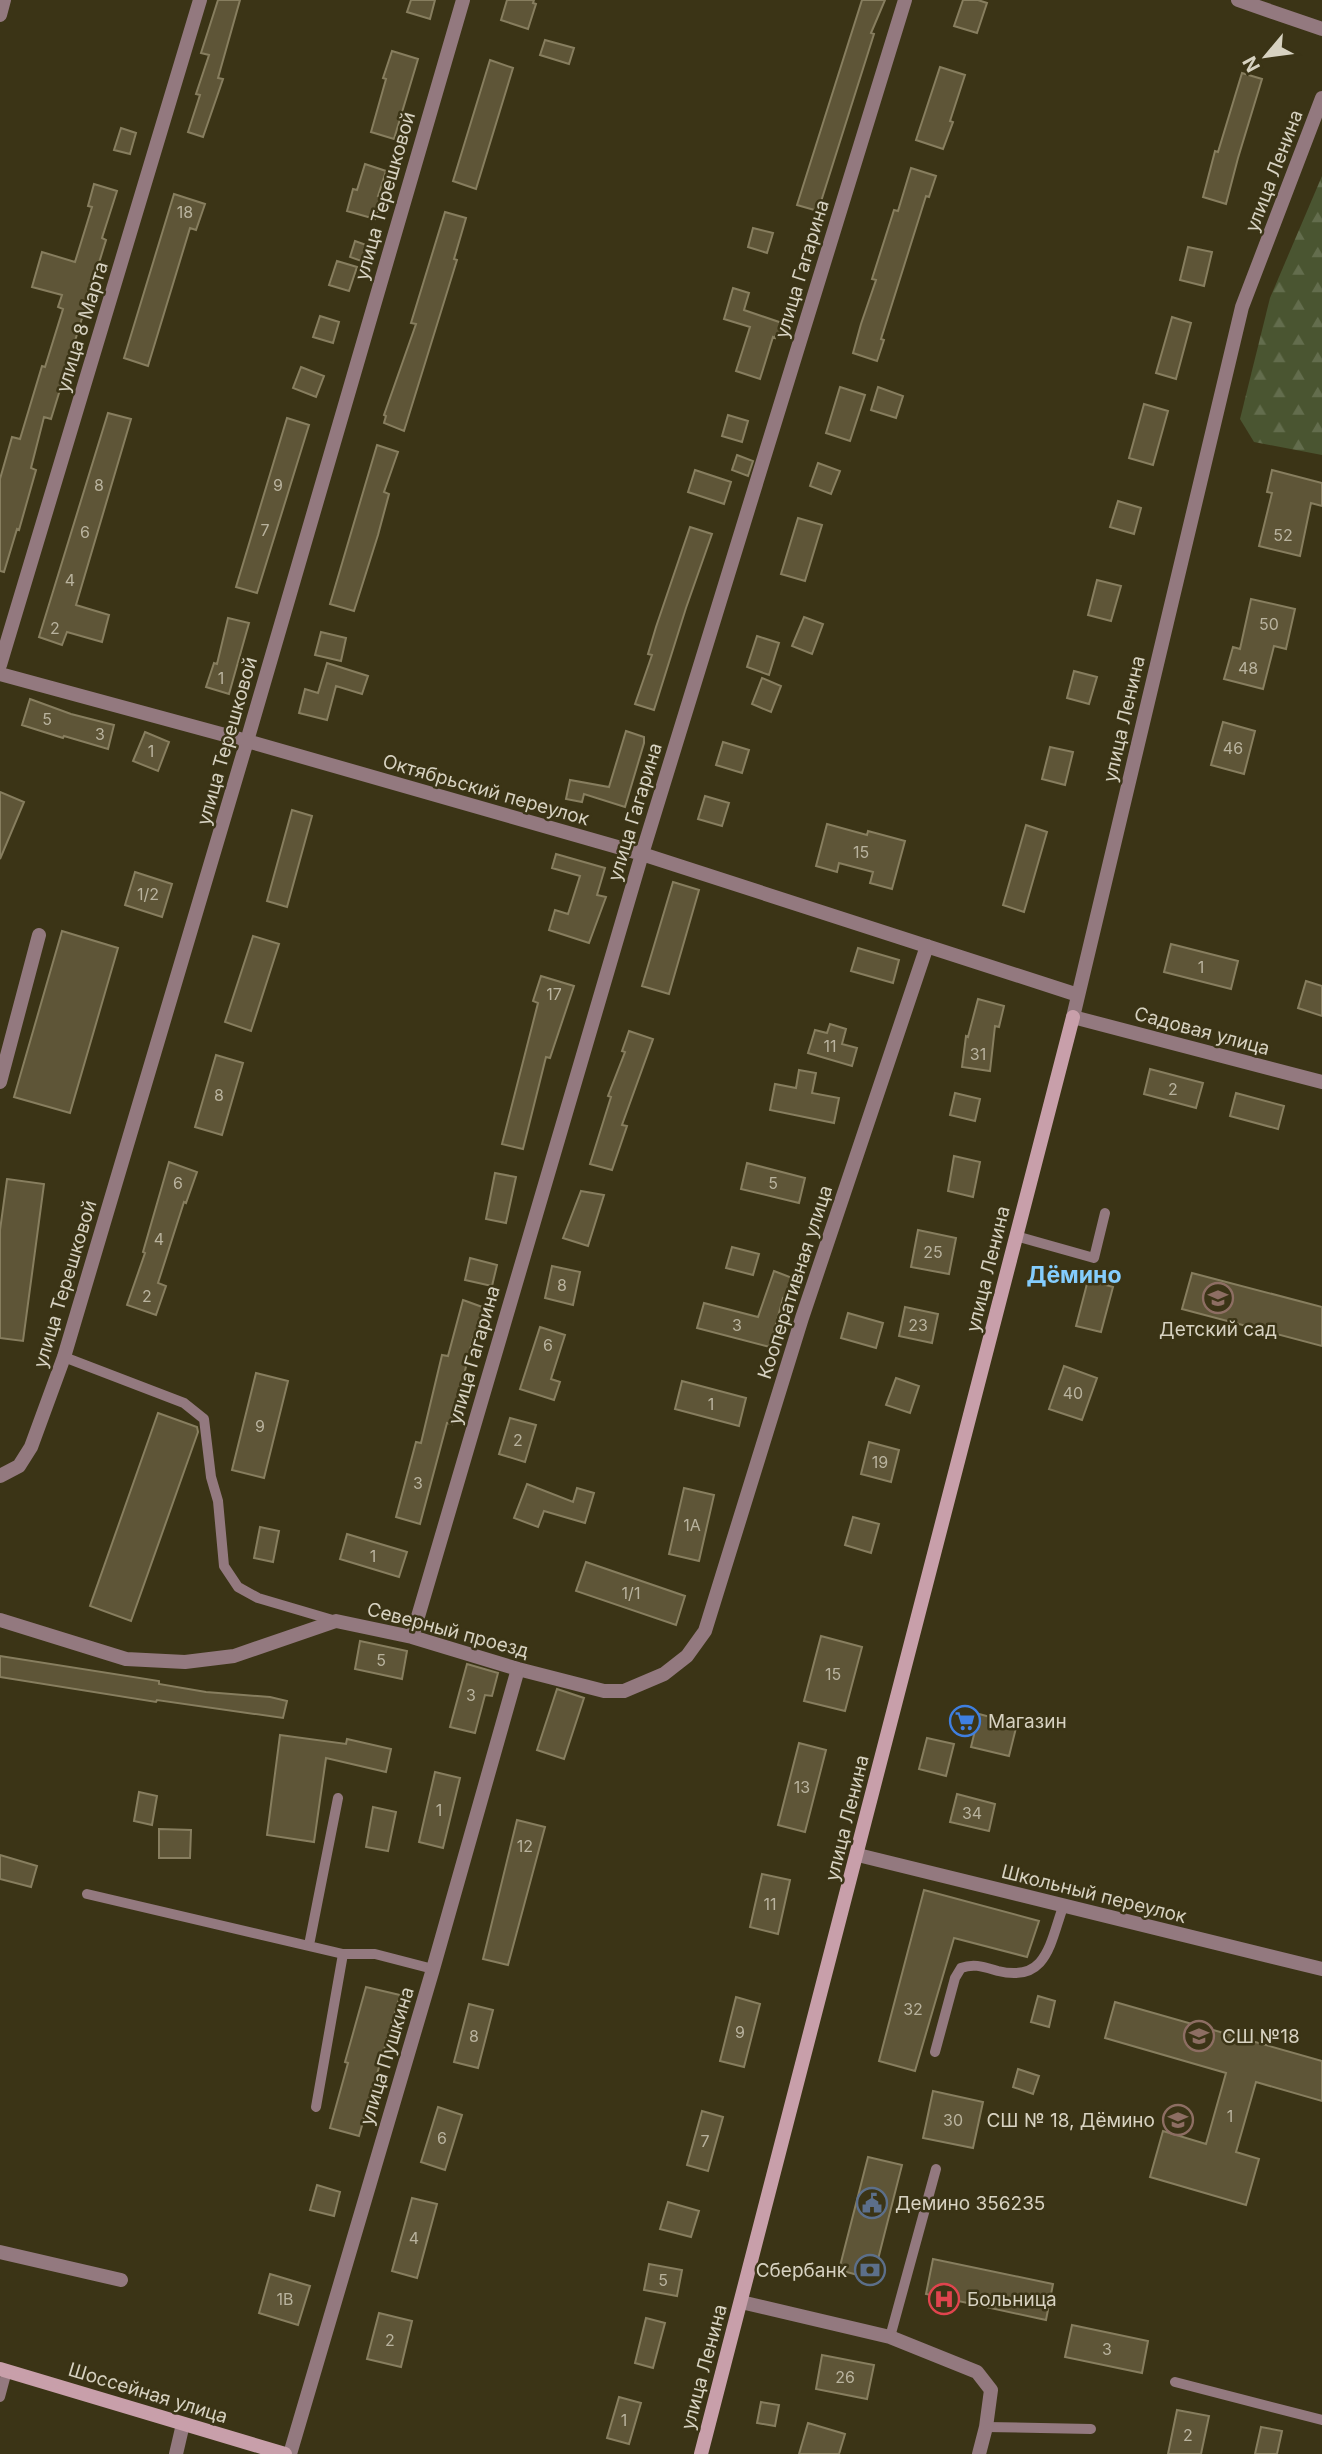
<svg xmlns="http://www.w3.org/2000/svg" width="1322" height="2454" viewBox="0 0 1322 2454" font-family="Inter,sans-serif">
	<style>
		.forest { fill: url(#forest-firs) }
		.building { fill: #5e5537; stroke: #877e5f; stroke-width: 2 }
		.lines { fill: none; stroke-linecap: round; stroke-linejoin: round }
		.lane { stroke: #93797f; stroke-width: 10 }
		.street { stroke: #93797f; stroke-width: 14 }
		.secondary { stroke: #c89faa; stroke-width: 14 }
		.labels { text-anchor: middle; dominant-baseline: central; stroke-width: 5; stroke-linejoin: round; paint-order: stroke }
		.number-label { font-size: 16px; fill: #b9b39e }
		.street-label { font-size: 19px; fill: #d7d2c1; stroke: #3b3416 }
		.poi-label { font-size: 19px; fill: #d7d2c1; stroke: #3b3416; text-anchor: start }
		.quarter-label { font-size: 23px; font-weight: bold; fill: #84cdfd; stroke: #3b3416 }
	</style>
	<defs>
		<pattern id="forest-firs" width="22" height="20" patternUnits="userSpaceOnUse" patternTransform="scale(1.75)"><rect width="22" height="20" fill="#4a5531"/><path d="M5 1l3.5 6h-7zM16 11l3.5 6h-7z" fill="#636d4d"/></pattern>
	</defs>
	<rect width="100%" height="100%" fill="#3b3416"/>
	<path class="forest" d="M1322 176V455L1254 442 1240 419 1270 298Z"/>
	<path class="building" d="M218 0H240L218 78 223 79 203 137 188 132 200 95 196 94 209 55 201 53Z
		M411 0H435L430 19 407 12Z
		M507 0H534L533 3 536 4 528 29 501 20Z
		M862 0H885L871 33 874 34 818 211 797 205Z
		M963 0H978L987 3 977 33 954 26Z
		M545 40 574 48 569 64 540 55Z
		M392 51 418 59 394 139 371 132 386 79 383 78Z
		M490 60 513 68 476 189 453 181Z
		M940 67 965 75 950 121 953 122 943 149 916 140Z
		M1242 73 1262 79 1238 158 1226 204 1203 197 1215 151 1218 152Z
		M121 128 136 133 130 154 114 150Z
		M365 164 386 171 378 196 382 197 375 219 347 211 353 189 357 190Z
		M911 168 936 176 929 197 926 196 881 339 884 340 877 361 853 353 861 324 876 280 872 279 894 210 898 211Z
		M94 184 117 191 102 238 106 240 51 419 44 417 31 468 36 470 19 530 17 529 4 572 0 571V479L12 437 20 439 42 366 45 367 63 309 58 307 62 295 32 287 42 252 75 262 92 207 88 206Z
		M174 194 205 204 196 230 190 228 148 366 124 358Z
		M445 212 466 218 454 259 457 260 404 431 384 423 386 416 384 415 416 324 411 323Z
		M753 228 773 233 767 253 748 247Z
		M355 241 372 247 367 263 350 257Z
		M1188 247 1212 252 1204 286 1180 280Z
		M337 261 357 267 349 291 329 285Z
		M733 288 749 293 744 310 785 324 781 336 776 335 775 338 773 337 760 379 736 371 750 327 724 319Z
		M320 316 339 322 333 343 313 337Z
		M1172 317 1191 323 1176 379 1156 373Z
		M301 367 324 376 316 397 293 388Z
		M840 387 865 395 850 441 826 433Z
		M878 387 903 396 896 418 871 410Z
		M1144 404 1168 411 1153 465 1129 458Z
		M108 413 131 419 76 605 109 615 102 642 67 632 62 645 39 637Z
		M728 415 748 421 742 442 722 436Z
		M287 418 309 425 257 593 236 587Z
		M377 445 398 452 384 492 389 494 378 535 354 611 330 604Z
		M737 455 753 461 748 476 732 470Z
		M818 463 840 471 831 494 810 486Z
		M695 470 731 482 724 504 688 492Z
		M1272 470 1322 483V506L1311 503 1300 556 1259 546 1272 493 1267 492Z
		M1118 501 1141 508 1134 534 1110 527Z
		M798 518 822 525 805 581 781 574Z
		M690 527 712 534 686 608 654 710 635 704 652 655 648 654 656 627Z
		M1097 580 1121 586 1111 621 1088 615Z
		M1251 599 1295 609 1286 649 1274 646 1263 689 1224 679 1233 647 1240 649Z
		M804 617 823 624 812 654 792 646Z
		M228 618 249 623 229 694 206 687 214 663 217 664Z
		M321 632 346 638 341 661 315 655Z
		M757 636 779 643 769 675 747 667Z
		M327 663 368 676 362 694 336 686 327 720 299 713 305 689 318 693Z
		M1074 671 1097 677 1089 704 1067 698Z
		M762 678 781 686 771 712 752 704Z
		M30 699 71 714 114 725 108 749 64 736 63 738 22 725Z
		M1223 722 1255 731 1244 774 1211 765Z
		M626 731 644 737V743L625 807 584 794 582 802 566 799 570 780 609 787Z
		M145 732 169 742 158 771 133 761Z
		M723 742 749 750 742 773 716 765Z
		M1050 747 1073 752 1065 785 1042 779Z
		M0 792 24 802 0 859Z
		M705 796 729 803 722 826 698 819Z
		M292 810 312 816 287 907 267 901Z
		M827 824 867 835 868 831 905 841 892 889 870 883 873 872 839 863 837 872 816 866Z
		M1026 825 1047 832 1024 912 1003 905Z
		M556 854 605 868 597 895 606 897 589 943 549 930 555 910 568 914 580 876 552 868Z
		M135 872 172 884 162 917 125 905Z
		M673 882 699 890 669 994 642 986Z
		M62 931 118 948 70 1113 14 1097Z
		M253 936 279 944 251 1031 225 1022Z
		M1171 944 1238 961 1231 989 1164 972Z
		M858 948 899 960 893 983 851 971Z
		M541 976 574 986 550 1058 546 1057 523 1149 502 1144 538 1003 533 1001Z
		M1306 981 1322 986V1016L1298 1008Z
		M978 999 1004 1006 999 1027 995 1026 990 1071 962 1067 966 1036 968 1037Z
		M830 1024 846 1029 842 1044 857 1048 852 1066 808 1053 815 1030 827 1033Z
		M629 1031 653 1039 622 1125 627 1126 612 1170 590 1164 611 1097 608 1096 625 1052 622 1051Z
		M216 1055 243 1063 222 1135 195 1127Z
		M1150 1069 1203 1083 1196 1108 1144 1094Z
		M799 1070 816 1073 812 1093 839 1098 834 1123 770 1110 775 1084 796 1088Z
		M955 1093 980 1099 975 1121 950 1115Z
		M1236 1093 1284 1106 1278 1129 1230 1116Z
		M954 1156 980 1162 973 1197 948 1191Z
		M169 1162 197 1172 186 1203 184 1202 158 1283 166 1286 156 1315 127 1305 145 1253 143 1252Z
		M747 1163 805 1178 799 1203 741 1189Z
		M495 1173 516 1177 506 1223 486 1219Z
		M7 1179 44 1184 23 1341 0 1338V1230Z
		M581 1191 604 1195 588 1246 563 1238Z
		M918 1230 956 1238 949 1274 911 1267Z
		M732 1247 759 1254 753 1275 726 1268Z
		M470 1258 497 1265 492 1286 465 1280Z
		M552 1266 580 1272 573 1305 545 1298Z
		M774 1271 795 1279 788 1300 783 1298 770 1347 697 1328 704 1303 758 1317Z
		M1192 1273 1322 1307V1346L1182 1309Z
		M1088 1280 1113 1287 1101 1332 1076 1326Z
		M463 1300 485 1308 477 1339 473 1338 452 1424 447 1423 420 1524 396 1517 416 1442 421 1443 442 1355 448 1356Z
		M905 1307 938 1314 932 1343 899 1336Z
		M848 1313 883 1323 876 1348 841 1338Z
		M540 1327 565 1335 551 1379 560 1382 554 1400 520 1389Z
		M1064 1366 1097 1378 1082 1420 1049 1409Z
		M256 1373 288 1381 264 1478 232 1470Z
		M896 1378 919 1386 910 1413 886 1405Z
		M682 1381 746 1398 739 1426 675 1409Z
		M158 1413 197 1427 198 1432 131 1621 90 1606Z
		M510 1418 536 1425 525 1462 499 1454Z
		M869 1442 899 1450 891 1482 861 1474Z
		M527 1484 573 1502 577 1488 594 1493 585 1523 544 1511 538 1527 514 1518Z
		M684 1488 714 1495 699 1561 669 1554Z
		M853 1517 879 1524 871 1553 845 1545Z
		M260 1527 279 1531 273 1562 254 1558Z
		M347 1534 407 1552 399 1577 340 1559Z
		M586 1562 685 1596 676 1625 576 1591Z
		M821 1636 862 1647 845 1711 804 1701Z
		M360 1641 407 1651 402 1679 355 1669Z
		M0 1656 159 1681V1684L206 1692 270 1697 287 1701 283 1718 157 1700 156 1702 0 1677Z
		M467 1664 498 1673 492 1696 485 1695 475 1733 450 1727Z
		M557 1689 584 1698 564 1759 537 1750Z
		M979 1714 1017 1724 1009 1756 971 1747Z
		M280 1735 346 1744 347 1739 391 1749 386 1772 326 1758 314 1842 267 1835Z
		M927 1738 954 1744 946 1776 919 1769Z
		M799 1743 826 1750 805 1832 778 1825Z
		M435 1772 460 1778 443 1848 419 1842Z
		M139 1792 157 1796 152 1825 134 1821Z
		M957 1794 995 1804 989 1831 950 1822Z
		M373 1807 396 1812 388 1851 366 1847Z
		M517 1820 545 1827 508 1965 483 1959Z
		M159 1829 191 1830 190 1858H159Z
		M0 1855 37 1866 31 1887 0 1879Z
		M762 1874 790 1880 778 1934 750 1927Z
		M924 1890 1039 1921 1027 1957 954 1938 915 2071 879 2061Z
		M366 1987 400 1995 359 2136 330 2128 348 2063 345 2062Z
		M1038 1996 1055 2001 1049 2027 1031 2022Z
		M736 1997 760 2004 744 2067 720 2061Z
		M1115 2002 1322 2061V2101L1256 2082 1236 2152 1259 2159 1246 2205 1150 2177 1163 2131 1206 2144 1226 2073 1105 2038Z
		M469 2004 493 2010 478 2068 454 2062Z
		M1018 2069 1039 2076 1033 2094 1013 2087Z
		M933 2091 983 2102 973 2148 923 2138Z
		M438 2107 462 2115 445 2170 421 2162Z
		M702 2111 723 2117 708 2171 687 2165Z
		M868 2157 902 2165 873 2279 839 2270Z
		M317 2185 340 2192 334 2216 310 2210Z
		M412 2198 437 2204 417 2278 392 2271Z
		M668 2202 699 2211 691 2237 660 2229Z
		M933 2259 1053 2284 1046 2320 926 2294Z
		M649 2264 682 2270 677 2296 644 2290Z
		M270 2274 310 2286 298 2325 259 2313Z
		M379 2313 412 2321 401 2367 367 2359Z
		M646 2318 665 2323 653 2368 635 2363Z
		M1072 2325 1148 2341 1142 2373 1065 2357Z
		M822 2355 874 2365 867 2399 816 2389Z
		M619 2397 641 2403 629 2444 607 2438Z
		M761 2402 779 2405 775 2426 757 2423Z
		M1177 2410 1209 2416 1201 2454H1168Z
		M808 2423 845 2434 839 2454H799Z
		M1261 2427 1282 2431 1277 2454H1255Z"/>
	<g class="lines">
		<path class="lane" d="M1016 1236 1094 1258 1105 1213
			M64 1357 184 1403 204 1419 211 1477 218 1501 224 1566 238 1587 258 1598 336 1621
			M87 1894 343 1954H375L433 1969
			M309 1945 338 1798
			M935 2052 955 1978 961 1968C974 1963 984 1967 998 1971 1047 1983 1050 1943 1063 1907
			M316 2107 343 1954
			M890 2337 936 2169
			M1175 2382 1322 2420
			M0 2397 7 2371
			M986 2427 1091 2429"/>
		<path class="street" d="M1238 0 1322 29
			M0 15 4 0
			M1322 98 1242 307 1073 1017 1322 1082
			M0 665 200 0
			M0 674 247 741 642 854 1078 995
			M0 1082 39 935
			M0 1476 19 1466 31 1447 64 1357 247 741 463 0
			M0 1620 126 1659 185 1662 234 1656 336 1621 412 1637 518 1669 604 1691H624L664 1674 687 1656 705 1631 802 1318 927 946
			M412 1637 642 854 905 0
			M858 1855 1322 1969
			M0 2252 121 2280
			M741 2302 890 2337 977 2372 991 2390 986 2427 979 2454
			M176 2454 183 2424
			M290 2454 433 1969 518 1669"/>
		<path class="secondary" d="M0 2369 285 2454
			M701 2454 1073 1017"/>
	</g>
	<defs>
		<g id="school-ring" transform="scale(1.575)"><circle r="9.5" fill="#3b3416" stroke="#8d6e63" stroke-width="1.5"/><path d="M0-5L7-2L0 1L-7-2ZM-4 1L0 2.5L4 1V4Q0 6-4 4Z" fill="#8d6e63"/></g>
		<g id="supermarket-ring" transform="scale(1.575)"><circle r="9.5" fill="#3b3416" stroke="#3f7fe0" stroke-width="1.5"/><path d="M-6-5.5h2.5l.6 2H6L4.5 2H-2.5L-4.4-4H-6ZM-1.5 3.2a1.3 1.3 0 1 0 .1 0ZM3 3.2a1.3 1.3 0 1 0 .1 0Z" fill="#3f7fe0"/></g>
		<g id="civic-ring" transform="scale(1.575)"><circle r="9.5" fill="#3b3416" stroke="#5c6f8a" stroke-width="1.5"/><path d="M-.6-6.5H3V-4.5H.6V-3L4-1V1h2V6H-6V1h2V-1L-.6-3ZM-1.2 2.5V6h2.4V2.5Z" fill="#5c6f8a"/></g>
		<g id="bank-ring" transform="scale(1.575)"><circle r="9.5" fill="#3b3416" stroke="#5c6f8a" stroke-width="1.5"/><path d="M-6-4H6V4H-6ZM0-2.3a2.3 2.3 0 1 0 0 4.6a2.3 2.3 0 1 0 0-4.6Z" fill="#5c6f8a"/></g>
		<g id="hospital-ring" transform="scale(1.575)"><circle r="9.5" fill="#3b3416" stroke="#e0444e" stroke-width="1.5"/><path d="M-5-5h3v3.5h4V-5h3V5h-3V1.5h-4V5h-3Z" fill="#e0444e"/></g>
	</defs>
	<g fill-rule="evenodd">
		<use href="#school-ring" x="1218" y="1298"/>
		<use href="#supermarket-ring" x="965" y="1721"/>
		<use href="#school-ring" x="1199" y="2036"/>
		<use href="#school-ring" x="1178" y="2120"/>
		<use href="#civic-ring" x="872" y="2203"/>
		<use href="#bank-ring" x="870" y="2270"/>
		<use href="#hospital-ring" x="944" y="2299"/>
	</g>
	<g class="labels">
		<g class="number-label">
			<text x="185" y="212">18</text>
			<text x="99" y="485">8</text>
			<text x="278" y="485">9</text>
			<text x="265" y="530">7</text>
			<text x="85" y="532">6</text>
			<text x="1283" y="535">52</text>
			<text x="70" y="580">4</text>
			<text x="1269" y="624">50</text>
			<text x="55" y="628">2</text>
			<text x="1248" y="668">48</text>
			<text x="221" y="678">1</text>
			<text x="47" y="719">5</text>
			<text x="100" y="734">3</text>
			<text x="1233" y="748">46</text>
			<text x="151" y="751">1</text>
			<text x="861" y="852">15</text>
			<text x="148" y="894">1/2</text>
			<text x="1201" y="967">1</text>
			<text x="554" y="994">17</text>
			<text x="830" y="1046">11</text>
			<text x="978" y="1054">31</text>
			<text x="1173" y="1089">2</text>
			<text x="219" y="1095">8</text>
			<text x="178" y="1183">6</text>
			<text x="773" y="1183">5</text>
			<text x="159" y="1239">4</text>
			<text x="933" y="1252">25</text>
			<text x="562" y="1285">8</text>
			<text x="147" y="1296">2</text>
			<text x="737" y="1325">3</text>
			<text x="918" y="1325">23</text>
			<text x="548" y="1345">6</text>
			<text x="1073" y="1393">40</text>
			<text x="711" y="1404">1</text>
			<text x="260" y="1426">9</text>
			<text x="518" y="1440">2</text>
			<text x="880" y="1462">19</text>
			<text x="418" y="1483">3</text>
			<text x="692" y="1525">1А</text>
			<text x="373" y="1556">1</text>
			<text x="631" y="1593">1/1</text>
			<text x="381" y="1660">5</text>
			<text x="833" y="1674">15</text>
			<text x="471" y="1695">3</text>
			<text x="802" y="1787">13</text>
			<text x="439" y="1810">1</text>
			<text x="972" y="1813">34</text>
			<text x="525" y="1846">12</text>
			<text x="770" y="1904">11</text>
			<text x="913" y="2009">32</text>
			<text x="740" y="2032">9</text>
			<text x="474" y="2036">8</text>
			<text x="1230" y="2116">1</text>
			<text x="953" y="2120">30</text>
			<text x="442" y="2138">6</text>
			<text x="705" y="2141">7</text>
			<text x="414" y="2238">4</text>
			<text x="663" y="2280">5</text>
			<text x="285" y="2299">1В</text>
			<text x="390" y="2340">2</text>
			<text x="1107" y="2349">3</text>
			<text x="845" y="2377">26</text>
			<text x="624" y="2420">1</text>
			<text x="1188" y="2435">2</text>
		</g>
		<g class="street-label">
			<text transform="translate(1274 171) rotate(-69)">улица Ленина</text>
			<text transform="translate(385 196) rotate(-74)">улица Терешковой</text>
			<text transform="translate(802 269) rotate(-73)">улица Гагарина</text>
			<text transform="translate(82 327) rotate(-73)">улица 8 Марта</text>
			<text transform="translate(1124 719) rotate(-77)">улица Ленина</text>
			<text transform="translate(227 741) rotate(-74)">улица Терешковой</text>
			<text transform="translate(486 790) rotate(16)">Октябрьский переулок</text>
			<text transform="translate(635 812) rotate(-73)">улица Гагарина</text>
			<text transform="translate(1202 1031) rotate(15)">Садовая улица</text>
			<text transform="translate(988 1269) rotate(-76)">улица Ленина</text>
			<text transform="translate(795 1282) rotate(-72)">Кооперативная улица</text>
			<text transform="translate(65 1284) rotate(-73)">улица Терешковой</text>
			<text transform="translate(474 1355) rotate(-74)">улица Гагарина</text>
			<text transform="translate(448 1630) rotate(15)">Северный проезд</text>
			<text transform="translate(847 1818) rotate(-76)">улица Ленина</text>
			<text transform="translate(1094 1894) rotate(14)">Школьный переулок</text>
			<text transform="translate(387 2056) rotate(-73)">улица Пушкина</text>
			<text transform="translate(704 2367) rotate(-75)">улица Ленина</text>
			<text transform="translate(148 2393) rotate(17)">Шоссейная улица</text>
		</g>
		<g class="poi-label">
			<text x="1218" y="1329" text-anchor="middle">Детский сад</text>
			<text x="988" y="1721">Магазин</text>
			<text x="1222" y="2036">СШ №18</text>
			<text x="1155" y="2120" text-anchor="end">СШ № 18, Дёмино</text>
			<text x="895" y="2203">Демино 356235</text>
			<text x="847" y="2270" text-anchor="end">Сбербанк</text>
			<text x="967" y="2299">Больница</text>
		</g>
		<g class="quarter-label">
			<text x="1074" y="1275">Дёмино</text>
		</g>
	</g>
	<g transform="translate(1266 56) rotate(241)" stroke="#3b3416" stroke-width="5" paint-order="stroke">
	<path d="M0-5L12 26L0 18L-12 26Z" fill="#d7d2c1"/>
	<text y="-10" font-size="19" font-weight="bold" text-anchor="middle" fill="#d7d2c1">N</text>
	</g>
</svg>
